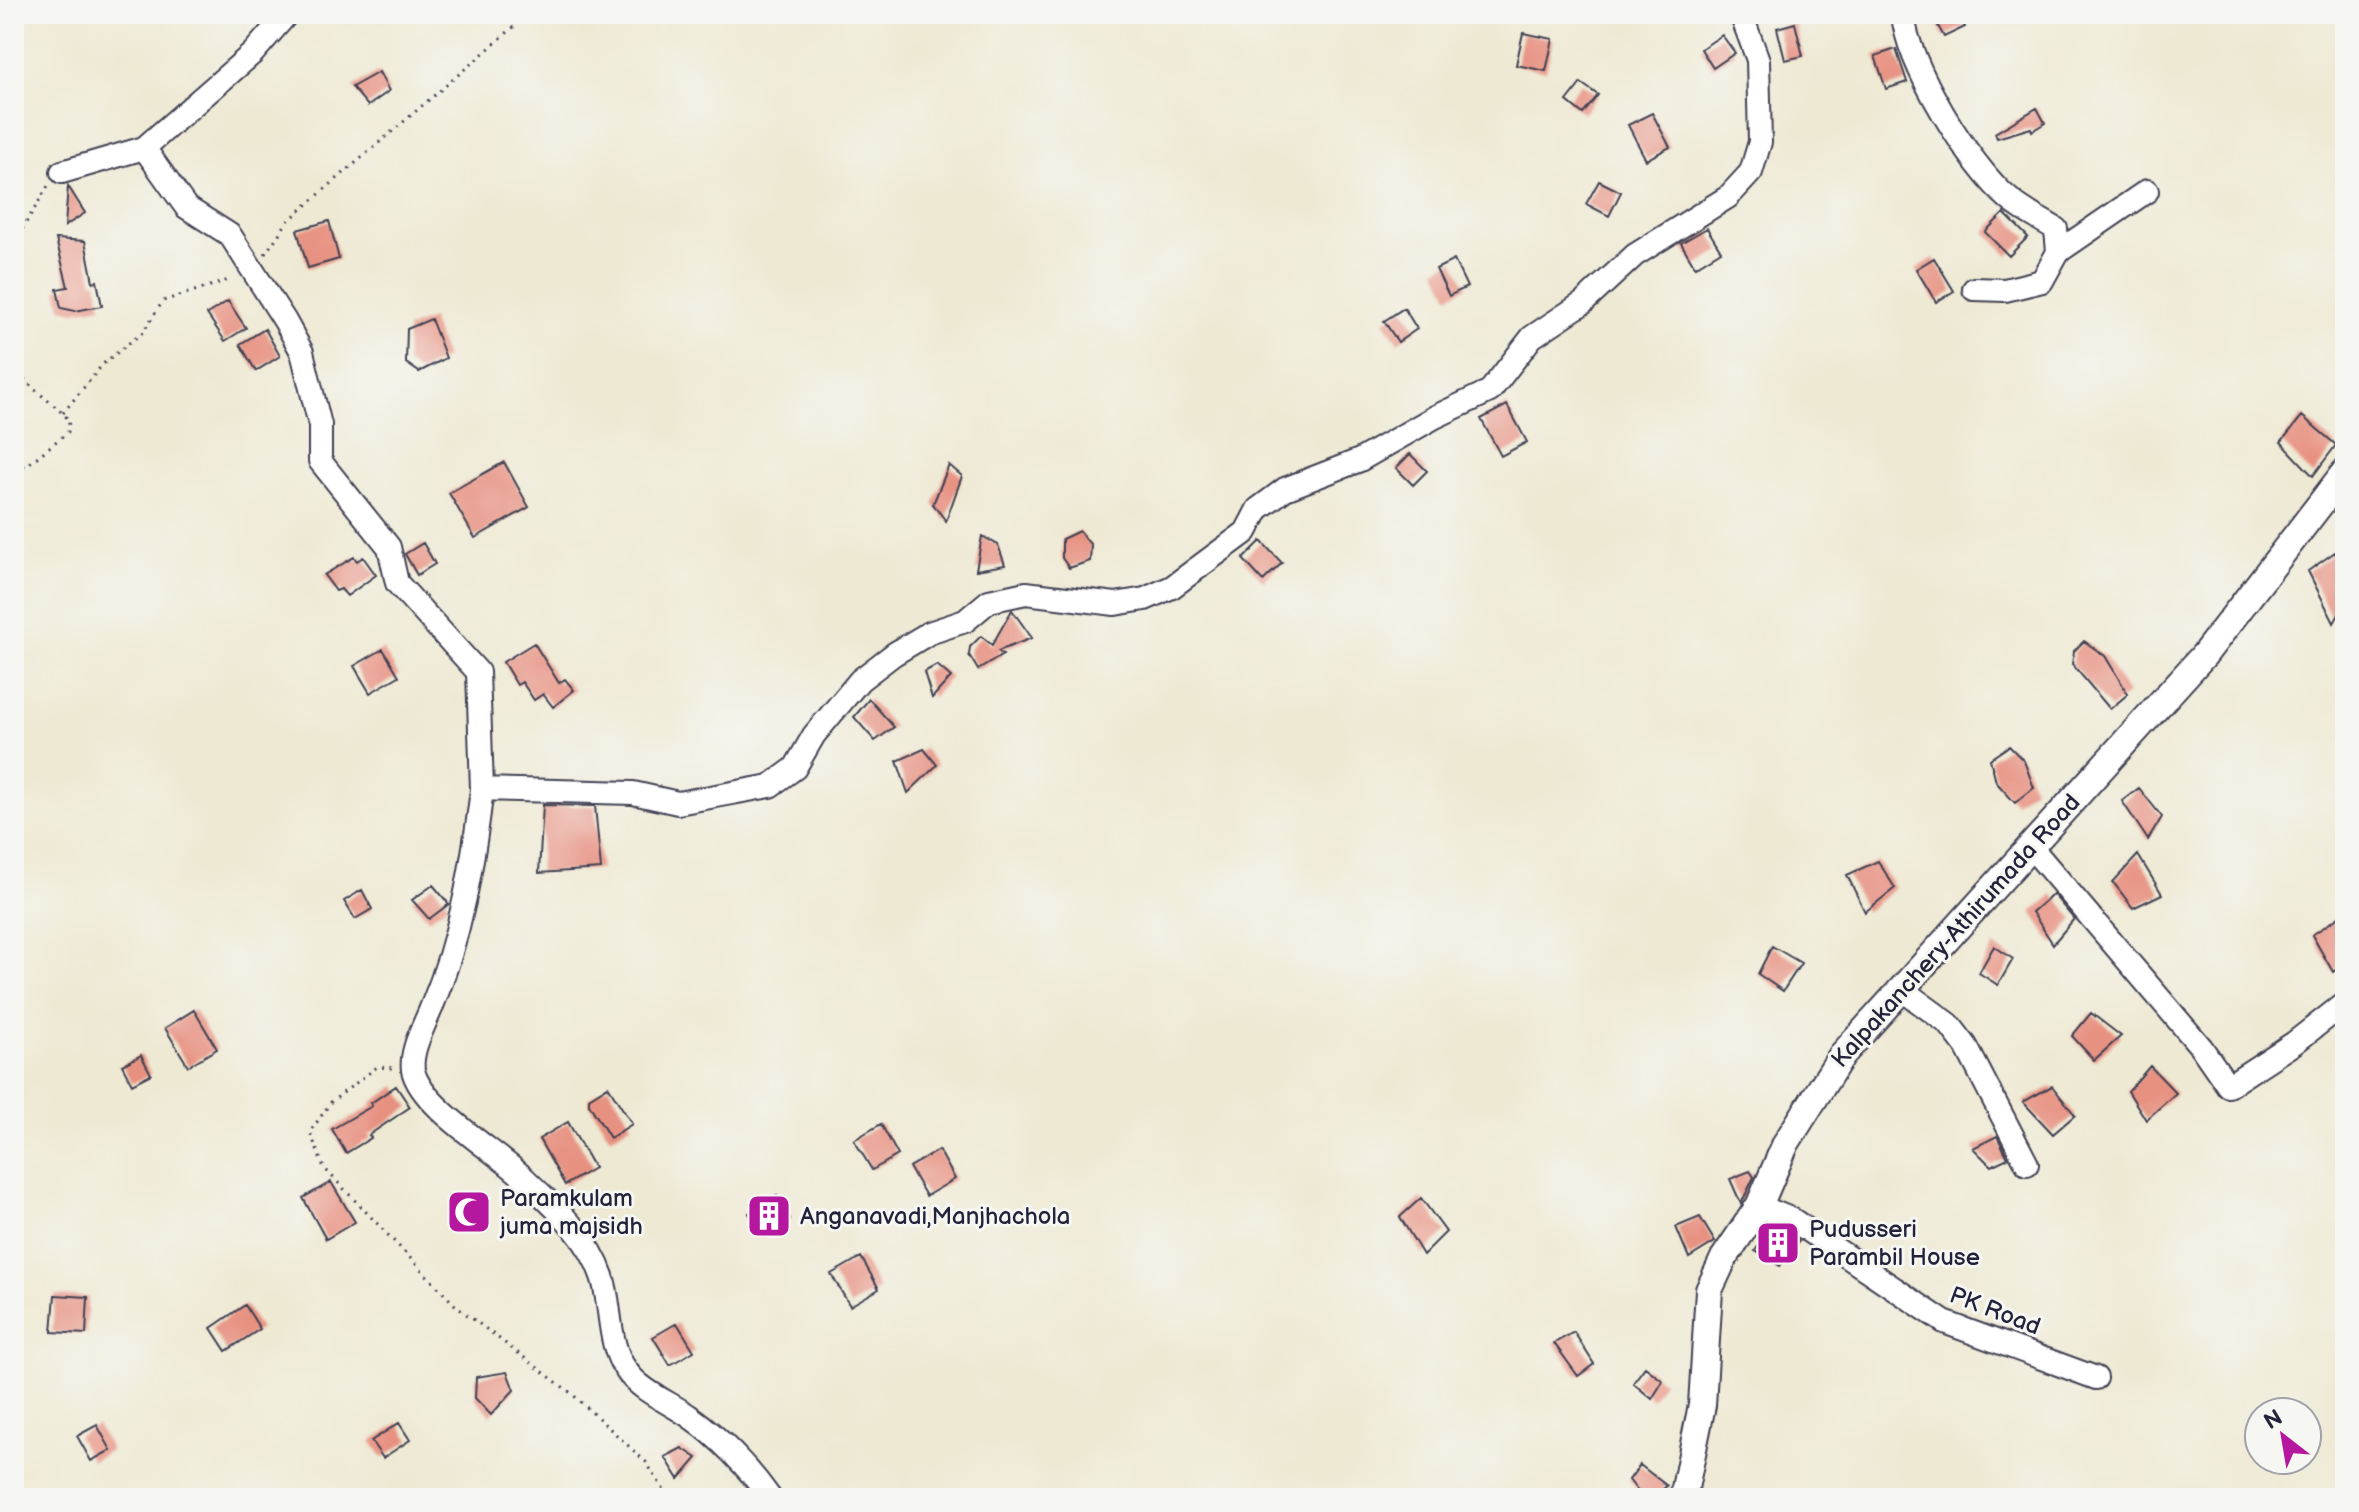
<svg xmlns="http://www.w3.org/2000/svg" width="2359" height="1512" viewBox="0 0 2359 1512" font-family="'Balsamiq Sans',sans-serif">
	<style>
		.building { fill: #e79181 }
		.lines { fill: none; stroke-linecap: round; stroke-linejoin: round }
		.minor-casing { stroke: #414052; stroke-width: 26 }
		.tertiary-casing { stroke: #414052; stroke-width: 30 }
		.path { stroke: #414052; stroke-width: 3; stroke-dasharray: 2 6; stroke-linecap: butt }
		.minor { stroke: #fff; stroke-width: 22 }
		.tertiary { stroke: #fff; stroke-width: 26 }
		.labels { text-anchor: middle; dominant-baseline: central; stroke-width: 6; stroke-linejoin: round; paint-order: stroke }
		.street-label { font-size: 24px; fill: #22223b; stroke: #f6f6f2 }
		.poi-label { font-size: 24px; fill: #22223b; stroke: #f6f6f2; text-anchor: start }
	</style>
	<rect width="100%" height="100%" fill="#f6f6f2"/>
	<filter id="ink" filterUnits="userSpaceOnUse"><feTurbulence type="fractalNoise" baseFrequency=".0125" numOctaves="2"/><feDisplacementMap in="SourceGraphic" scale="16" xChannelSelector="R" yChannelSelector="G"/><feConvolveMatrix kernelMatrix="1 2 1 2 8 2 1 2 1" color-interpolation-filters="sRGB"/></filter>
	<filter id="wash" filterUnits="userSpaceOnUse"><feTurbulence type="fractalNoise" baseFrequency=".006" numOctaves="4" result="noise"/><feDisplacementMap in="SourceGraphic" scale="32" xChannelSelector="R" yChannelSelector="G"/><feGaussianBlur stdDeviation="1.8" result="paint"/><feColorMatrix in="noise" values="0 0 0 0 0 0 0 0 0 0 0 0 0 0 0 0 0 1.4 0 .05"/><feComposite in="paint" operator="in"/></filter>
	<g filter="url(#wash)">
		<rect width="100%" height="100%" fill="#eee9d3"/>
		<g id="blocks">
			<path class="building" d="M1952 14H1959L1965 27 1944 37 1936 22Z
				M1795 23 1803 56 1785 60 1777 28Z
				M1523 33 1553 39 1546 71 1516 65Z
				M1722 35 1735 53 1713 68 1701 49Z
				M1896 49 1907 82 1886 89 1875 56Z
				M379 72 389 91 368 106 352 87Z
				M1581 83 1598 95 1583 114 1567 101Z
				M2037 108 2045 123 2032 131 2031 128 1997 138 1995 133Z
				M1652 113 1670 147 1646 160 1628 125Z
				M1599 181 1621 192 1609 216 1586 204Z
				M68 186 85 213 65 226Z
				M2004 213 2028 237 2009 256 1985 232Z
				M329 221 339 259 308 268 297 230Z
				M1707 228 1721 251 1695 267 1681 243Z
				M56 239 85 241 93 282 97 281 102 306 75 311 61 308 57 289 68 287Z
				M1934 258 1954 291 1936 302 1916 269Z
				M1454 260 1467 287 1449 296 1436 269Z
				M228 301 246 328 225 341 207 314Z
				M1404 308 1417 329 1398 342 1384 321Z
				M431 319 446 358 419 372 406 363 407 329Z
				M265 329 280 356 256 371 240 344Z
				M1507 405 1527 442 1501 456 1481 419Z
				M2302 416 2336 445 2313 476 2281 442Z
				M1410 454 1427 471 1413 485 1396 468Z
				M504 462 529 507 475 538 449 493Z
				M949 465 962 476 946 521 933 504Z
				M1079 531 1091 545 1090 561 1069 568 1062 558V539Z
				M982 536 998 545 1005 565 976 570Z
				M1261 541 1282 563 1263 581 1243 559Z
				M423 543 435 564 417 575 405 554Z
				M2335 552 2345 578V604L2334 623 2308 571Z
				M354 557 357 561 363 557 376 575 347 596 341 589 336 591 324 575Z
				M1012 610 1032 638 998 651 1003 655 978 670 969 655 970 647 981 636 992 645Z
				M2084 641 2105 656 2128 694 2110 709 2072 664 2074 651Z
				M534 643 559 683 565 679 574 690 553 707 543 694 534 700 522 682 517 685 503 662Z
				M383 649 399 676 370 693 354 666Z
				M937 665 951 677 932 698 924 672Z
				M869 699 894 727 875 741 854 717Z
				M2009 746 2024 761 2034 788 2015 803 1996 782 1990 759Z
				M924 749 937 765 908 793 897 761Z
				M2139 788 2162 817 2148 840 2122 801Z
				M543 805 595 806 601 869 539 873Z
				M2138 855 2162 894 2133 908 2113 882Z
				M1878 861 1895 888 1865 912 1847 875Z
				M433 885 449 904 429 919 412 900Z
				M362 890 372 909 355 919 344 901Z
				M2053 894 2074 919 2053 944 2032 912Z
				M2345 913V963L2333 972 2312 935Z
				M1772 946 1801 963 1783 991 1758 974Z
				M1994 946 2013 959 1998 985 1979 973Z
				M194 1010 217 1049 188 1066 165 1028Z
				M2091 1013 2121 1036 2094 1060 2072 1036Z
				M141 1055 151 1074 132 1084 122 1065Z
				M2150 1066 2176 1093 2146 1120 2128 1091Z
				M396 1086 410 1107 369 1135 371 1138 346 1153 332 1129 372 1106 371 1103Z
				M608 1086 632 1124 610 1138 589 1104V1098Z
				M2052 1086 2075 1115 2053 1134 2023 1102Z
				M568 1122 594 1168 565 1185 539 1139Z
				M881 1124 898 1155 872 1170 854 1140Z
				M1997 1136 2008 1158 1991 1166 1973 1148Z
				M939 1150 955 1179 926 1196 909 1167Z
				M1750 1171 1754 1177 1741 1204 1730 1179Z
				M331 1182 355 1222 326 1239 303 1198Z
				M777 1196 790 1219 763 1237 749 1213Z
				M1421 1198 1446 1232 1423 1255 1400 1217Z
				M461 1205 478 1206 475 1219 462 1226Z
				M1700 1217 1715 1242 1689 1258 1676 1227Z
				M1772 1226 1799 1241 1780 1266 1755 1251Z
				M861 1257 879 1289 850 1306 831 1274Z
				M55 1295 88 1297 86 1334 52 1332Z
				M245 1305 260 1329 226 1351 211 1328Z
				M677 1323 694 1351 670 1365 653 1337Z
				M1574 1332 1594 1364 1578 1376 1554 1343Z
				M1645 1367 1663 1381 1652 1399 1633 1383Z
				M507 1372 514 1390 491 1415 475 1398 476 1377Z
				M399 1423 410 1440 383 1458 371 1441Z
				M97 1425 111 1450 91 1461 77 1436Z
				M682 1448 697 1458 679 1479 665 1457Z
				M1640 1465 1667 1486 1650 1498H1643L1629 1480Z"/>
		</g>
	</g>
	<g filter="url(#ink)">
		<use href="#blocks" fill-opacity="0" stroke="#414052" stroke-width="2"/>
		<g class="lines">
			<g class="minor-casing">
				<path id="minor" d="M1903 14C1907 65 1970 166 2009 199 2023 211 2040 219 2056 229L2058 252 2042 281 2005 290 1974 289
					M144 148 186 207 230 235 285 321 302 352 320 425V461L389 547 397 583 478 672 482 789 633 793 678 803 770 786 795 768 814 735 860 680 894 654 929 633 965 621 989 601 1026 593 1115 604 1145 599 1172 587 1246 532 1258 509 1285 489 1360 460 1435 417 1490 391 1532 337 1583 303 1635 255 1728 197 1751 172 1760 142 1758 60 1741 14
					M62 172 144 148 253 53 287 14
					M2058 252 2147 191
					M482 789C473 864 461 936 432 1006 425 1024 410 1050 413 1070 420 1106 497 1152 524 1178 555 1208 588 1235 602 1276 612 1305 607 1344 626 1370 640 1391 669 1402 689 1416 719 1437 749 1468 770 1498
					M2031 847 2201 1047 2228 1086 2294 1043 2345 1003
					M1901 989 1949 1024 1966 1046 2027 1164
					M1759 1206 1793 1220 1944 1322 2096 1378"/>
			</g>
			<g class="tertiary-casing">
				<path id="tertiary" d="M1683 1498 1702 1405 1709 1290 1724 1258 1759 1206 1786 1143 1842 1055 2204 655 2345 472"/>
			</g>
			<path class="path" d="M14 243 48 186
				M265 254 288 221 529 14
				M14 366C29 389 51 400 69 420L68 432 27 465 14 468
				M63 413 103 364 143 332 163 301 232 279
				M392 1068 377 1067 331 1102 310 1132 324 1168 457 1307 571 1393 646 1462 669 1498"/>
			<use href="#minor" class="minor"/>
			<use href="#tertiary" class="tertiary"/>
		</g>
	</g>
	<defs>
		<g id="mosque-square" transform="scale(2.3)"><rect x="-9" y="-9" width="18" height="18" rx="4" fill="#b5179e" stroke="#f6f6f2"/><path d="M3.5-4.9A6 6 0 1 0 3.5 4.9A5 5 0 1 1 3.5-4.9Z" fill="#fff"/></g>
		<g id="building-square" transform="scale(2.3)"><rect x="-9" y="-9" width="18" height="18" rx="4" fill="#b5179e" stroke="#f6f6f2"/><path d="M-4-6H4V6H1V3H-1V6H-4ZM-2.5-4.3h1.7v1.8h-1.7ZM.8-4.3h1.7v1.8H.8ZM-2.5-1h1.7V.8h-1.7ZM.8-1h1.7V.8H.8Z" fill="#fff"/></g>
	</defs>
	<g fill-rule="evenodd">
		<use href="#mosque-square" x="469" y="1212"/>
		<use href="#building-square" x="769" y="1216"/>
		<use href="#building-square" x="1778" y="1243"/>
	</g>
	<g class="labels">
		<g class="street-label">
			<text transform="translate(1956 931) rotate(-48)">Kalpakanchery-Athirumada Road</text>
			<text transform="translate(1995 1311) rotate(21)">PK Road</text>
		</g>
		<g class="poi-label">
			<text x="500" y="1198">Paramkulam<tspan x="500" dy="28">juma majsidh</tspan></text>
			<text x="800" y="1216">Anganavadi,Manjhachola</text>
			<text x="1809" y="1229">Pudusseri<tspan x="1809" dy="28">Parambil House</tspan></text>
		</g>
	</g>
	<rect width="2359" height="1512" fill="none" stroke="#f6f6f2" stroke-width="48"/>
	<g transform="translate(2283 1436) rotate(329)"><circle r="38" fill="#f6f6f2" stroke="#a1a1a9" stroke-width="2"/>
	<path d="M0-6L14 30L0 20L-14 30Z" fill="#b5179e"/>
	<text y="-12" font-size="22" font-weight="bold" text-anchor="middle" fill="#22223b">N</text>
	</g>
</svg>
